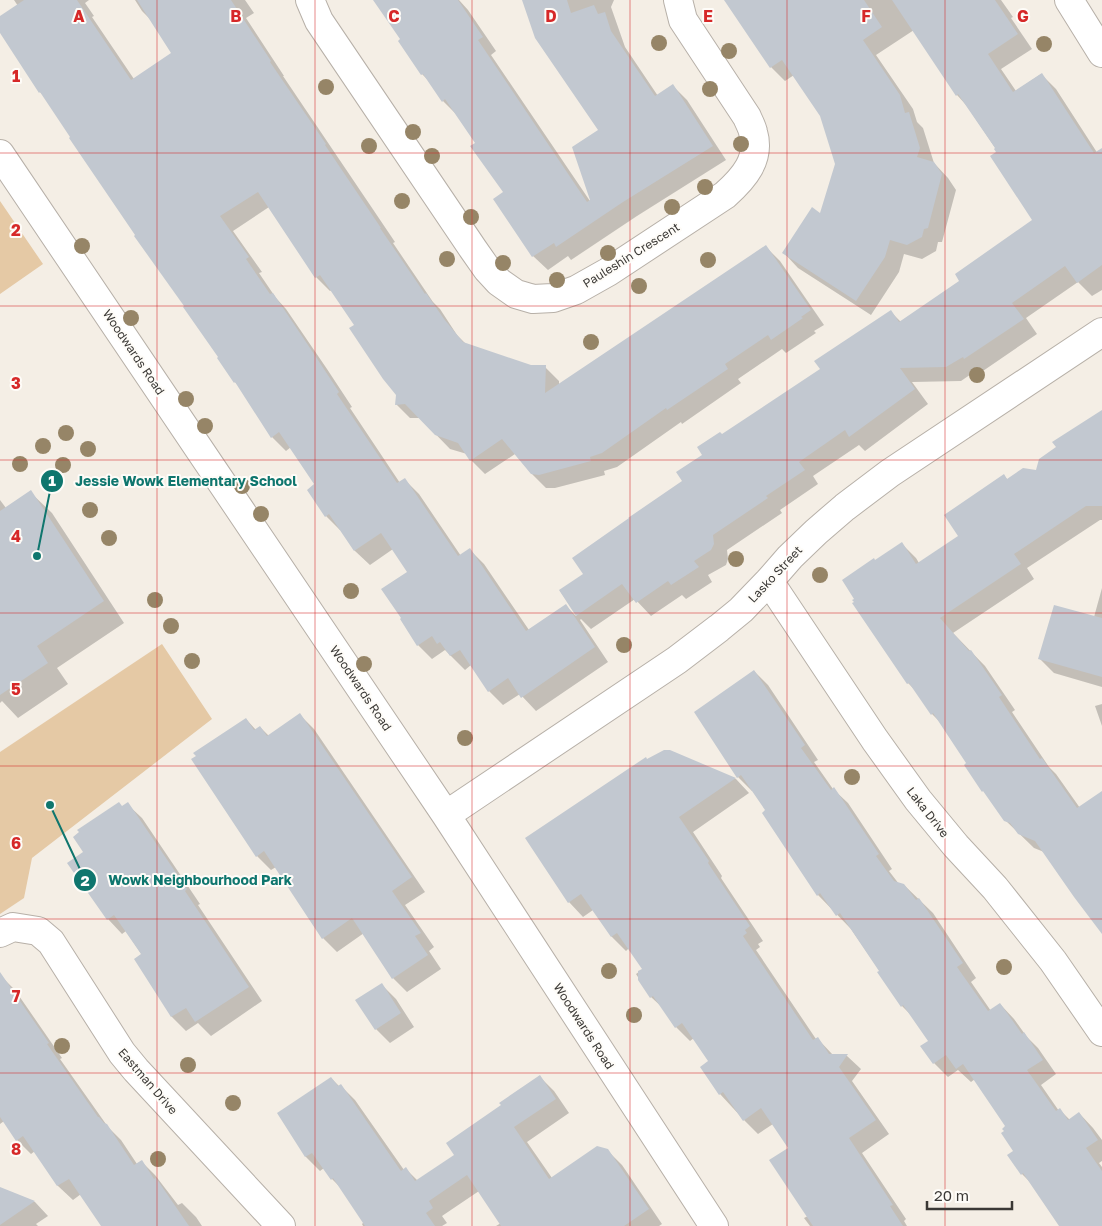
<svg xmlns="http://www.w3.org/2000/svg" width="1102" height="1226" viewBox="0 0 1102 1226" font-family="'Golos Text',sans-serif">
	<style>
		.green { fill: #e5c9a5 }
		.shadow { fill: #0003 }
		.building { fill: #c2c8d0 }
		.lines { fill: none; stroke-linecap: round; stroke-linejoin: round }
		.minor-casing { stroke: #b7b0a8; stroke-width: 30 }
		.minor { stroke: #fff; stroke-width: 28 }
		.tree { fill: #968567 }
		.grid { fill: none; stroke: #d62828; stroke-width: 1; stroke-opacity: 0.55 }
		.labels { text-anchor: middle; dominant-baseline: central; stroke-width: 4; stroke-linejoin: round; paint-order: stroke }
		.street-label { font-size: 12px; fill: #3a3835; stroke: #fefcf8 }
		.grid-label { font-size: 16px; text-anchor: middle; font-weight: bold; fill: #d62828; stroke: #fefcf8; stroke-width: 4; stroke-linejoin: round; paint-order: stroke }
		.leader { fill: none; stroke: #0f766e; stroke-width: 2 }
		.callout-dot { fill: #0f766e; stroke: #fefcf8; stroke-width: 2 }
		.mark-label { font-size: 15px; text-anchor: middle; font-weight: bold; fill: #fff }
		.callout-label { font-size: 14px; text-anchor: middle; font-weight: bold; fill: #0f766e; stroke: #fefcf8; stroke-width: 4; stroke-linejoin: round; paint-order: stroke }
	</style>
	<rect width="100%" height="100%" fill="#f4eee5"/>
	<path class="green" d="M0 201 43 264 0 294Z
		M162 644 212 719 32 858 24 898 0 914V752Z"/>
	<path class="shadow" d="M14 0H89L85 3 94 16 92 17 134 79 173 53 152 21 142 11 135 0H245L254 13 246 18 284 76H283L395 242 393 243 433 302 440 309 457 335 466 344 531 366 545 367 559 381V385L766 247 780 261 824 325 814 331 816 333 786 353 782 349 738 379 741 383 682 424 681 422 617 467 604 471 605 475 555 488H546L532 474 515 454 485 474 471 460 467 454 450 449 420 418H410L396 404 398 394 356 325 332 290 330 291 316 277 269 207 233 231 262 272 259 273 276 298 286 309 327 369 352 407 350 408 400 483 405 480 419 494 461 556 470 550 484 564 529 630 566 606 576 616 577 615 560 591 585 574 684 482 704 455 722 436 822 369 891 312 901 322 961 281 1034 221 996 149 967 106 957 95 914 30 876 55 913 109 917 122 923 128 934 163 948 178 956 190 942 242H938L936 251 922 259 904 254 899 272 871 315 798 268 784 253 821 215 836 164 821 115 794 75 785 81 771 67 726 0H1001L1013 17 1011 18 1032 49 1001 69 1016 91 1041 74 1056 89 1098 154 1102 158V290L1092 296 1078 282 1026 318 1037 334 980 373 977 370 961 381 912 382 928 404 865 451 859 445 813 476 818 484 780 510 782 513 727 550 728 559 726 565 708 575 712 582 686 599 682 595 651 616 635 599 591 629 581 619 580 620 608 662 536 711 520 694 503 705 489 691 471 665 465 670 445 650 432 659 418 645 409 572 393 549 370 565 355 551 341 529 340 530 326 516 316 485 291 447 286 451 272 437 239 386 235 382 220 358 72 138 45 97 40 92 0 30V18L18 6Z
		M374 0H459L468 10 496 51 491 55 592 204 599 130 523 0H614L611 7 625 47 658 96 673 86 687 100 726 160 637 216 571 260 568 256 548 270 533 256 495 199 504 193 477 143 457 115 443 101 429 81 422 74 402 40Z
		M1102 412V520H1100L1027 568 1034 579 953 633 985 666 1015 710 1012 712 1049 767 1056 774 1080 808 1102 796V929L1044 852 1034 848 1005 820 941 723 932 714 916 691 908 683 854 603 875 561 902 544 916 558 919 563 960 536 1004 476 1008 480 1037 471 1057 448Z
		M30 492 52 513 124 623 57 668 68 684 18 718 2 701 0 703V500L6 508Z
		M1102 588V687L1054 673 1040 659 1094 617Z
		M754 671 768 685 818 760 814 762 833 789 848 803 892 869 889 871 899 884 904 885 933 913 976 978 971 982 991 1011 1000 1004 1014 1019 1027 1037 1038 1048 1056 1074 1041 1085 1059 1111 1060 1110 1070 1120 1079 1113 1093 1128 1102 1140V1161L1099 1163 1102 1167V1226H1061L1032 1184 1022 1174 1007 1127 975 1079 971 1082 958 1070 948 1077 934 1063 929 1041 912 1016 902 1006 880 971 851 929 818 895 767 811 753 790 752 791 738 777Z
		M1102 704V726L1095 706Z
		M300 715 314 729 425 892 405 905 434 947 429 951 441 969 407 992 393 978 364 933 337 952 323 938 276 867 271 870 257 856 246 719 256 730 260 727 269 736Z
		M670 751 736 779 749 793 693 832 722 876 721 878 763 941 758 944 760 947 756 950 816 1039 817 1038 833 1055 847 1056 861 1069 852 1081 889 1134 862 1153 906 1219 904 1221 907 1226H810L804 1218 808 1216 789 1148 773 1124 758 1134 744 1120 720 1094 710 1061 694 1038 690 1041 676 1027 664 1009 651 997 636 974 643 969 629 948 626 951 612 937 593 910 583 917 569 902 647 760Z
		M127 804 142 818 200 904 198 905 262 1001 211 1036 198 1023 186 1031 172 1017 136 959 142 955 126 931 122 934 108 919 69 863 85 852 123 807Z
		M1 976 15 990 62 1058 60 1059 108 1127 121 1140 137 1164 141 1161 155 1175 178 1205 182 1203 196 1217 202 1226H102L81 1194 73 1200 58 1186 35 1151 31 1154 17 1140 4 1121 0 1124V977Z
		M382 985 396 999 414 1027 390 1043 376 1029 357 1001Z
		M540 1077 554 1091 569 1113 527 1142 552 1178 607 1150 622 1165 662 1224 659 1226H496L501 1223 479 1191 442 1216 447 1223 442 1226H363L362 1224 364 1222 343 1190 332 1179 324 1168 320 1171 306 1157 279 1113 331 1078 340 1087 341 1086 355 1100 404 1170 406 1169 418 1181 456 1155 503 1106Z
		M0 1188 35 1202 48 1216 36 1224 38 1226H0Z"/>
	<path class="building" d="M24 0H77L131 80 171 53 137 0H231L271 61 270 62 326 144 325 145 381 228H380L425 294 426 293 444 319 463 342 531 365H546L545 393 766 245 811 310 801 317 803 318 771 340 768 335 725 364 728 369 667 410 666 408 602 453 590 457 591 461 539 475 531 474 502 439 470 461 458 443 435 435 405 404 395 405 396 395 383 379 349 328 354 325 320 275 315 278 258 192 220 216 249 257 246 259 270 294 273 293 314 354 339 392 337 394 397 483 405 478 458 556 470 548 526 631 566 604 595 647 521 698 508 678 488 692 460 650 450 656 440 642 437 644 432 636 417 646 400 619 401 618 381 589 407 572 381 533 354 551 329 514 325 517 307 490 314 484 279 432 271 438 235 382 234 383 217 358 218 357 183 307 184 306 134 236 135 235 69 138 70 137 40 92 39 93 0 33V16Z
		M373 0H458L483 37 478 40 587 202 590 200 572 147 598 130 535 38 522 0H567L571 13 594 5 598 14 605 12 611 31 655 96 673 84 713 146 623 202 556 247 554 243 532 257 493 199 503 192 470 146 475 143 445 99 442 102 423 74 421 75 398 41 400 39Z
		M724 0H864L882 27 863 40 900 95 905 113 909 112 920 148 917 157 934 162 942 174 928 228 924 229 922 237 907 245 890 240 885 257 856 301 782 253 812 207 820 213 835 164 820 116 782 60 770 68Z
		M892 0H995L1018 34 988 54 1013 92 1042 73 1094 153 1102 148V265L1077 283 1065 266 1012 303 1024 319 964 359 963 357 946 367 900 368 915 389 849 437 845 430 799 462 805 470 766 496 768 498 713 535 714 544 711 550 694 561 699 567 671 585 668 581 636 603 622 584 576 616 559 590 583 574 572 558 629 518H628L682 481 676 472 702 455 697 447 720 432 722 434 820 369 814 361 891 310 899 322 959 281 955 274 1032 220 990 156 996 152 994 149 995 148 958 94 956 96Z
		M1102 410V506H1086L1014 554 1021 564 940 618 969 651 971 650 1002 695 999 697 1040 759 1042 758 1077 808 1102 791V934L1074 897 1035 841 1018 834 1010 823 1004 821 983 791 982 792 964 765 966 763 933 713 931 715 909 683 907 684 852 603 854 602 852 600 854 599 842 580 874 558 875 560 902 542 916 564 958 536 944 515 1004 474 1007 479 1023 468 1036 470 1039 459 1056 447 1052 442Z
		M31 490 104 601 37 646 48 663 0 695V511Z
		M1054 605 1102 618V677L1038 659Z
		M754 670 805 745 801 748 831 790 834 787 879 854 876 856 894 881 904 884 916 900 919 898 963 963 957 967 988 1011 1000 1003 1022 1034 1024 1032 1043 1060 1027 1070 1056 1111 1060 1108 1068 1120 1079 1112 1098 1140 1086 1148 1102 1171V1226H1059L1023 1173 1021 1175 1007 1155 1013 1151 1001 1133 1004 1131 1002 1129 1005 1126 963 1064 956 1069 946 1055 933 1064 920 1046 928 1041 903 1005 901 1007 877 972 879 971 840 913 836 916 820 893 817 896 762 813 765 810 741 775 737 778 694 712Z
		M300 713 412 877 392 891 421 933 415 936 428 955 392 979 352 918 322 939 264 851 256 857 191 759 196 756 193 753 246 718 254 730 260 726 267 736Z
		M664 750H670L736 778 679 817 709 861 708 863 750 926 745 930 747 933 743 936 813 1040 818 1037 829 1054H848L839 1067 876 1120 849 1138 893 1205 890 1206 903 1226H813L769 1160 788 1148 761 1108 743 1121 723 1092 719 1095 700 1067 708 1061 682 1023 675 1028 653 996 650 998 638 980V971L642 969 617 933 611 937 581 894 568 903 525 838 646 757 647 759Z
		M119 802 122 806 128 802 187 889 185 891 249 987 195 1022 186 1008 171 1017 134 959 141 954 114 915 107 920 67 863 83 852 73 837 79 832 77 830Z
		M0 972 49 1043 47 1044 98 1117H99L104 1123 107 1124 134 1165 142 1160 154 1179 156 1178 189 1226H101L69 1179 57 1186 23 1136 16 1141 0 1117Z
		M382 983 401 1013 375 1030 355 1000Z
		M540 1075 556 1099 514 1127 549 1179 597 1146 608 1149 649 1209 624 1226H501L467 1175 429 1201 433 1208 426 1213 435 1226H365L333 1178 331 1180 312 1153 305 1157 277 1113 331 1077 338 1086 341 1084 401 1171 406 1167 415 1181 454 1155 446 1143 501 1105 499 1103Z
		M0 1187 35 1201 0 1225Z"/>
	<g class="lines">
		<g class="minor-casing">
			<path id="minor" d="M310 0 319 21 473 249 487 269 499 282 516 294 533 299 553 298 576 290 608 272 725 195C744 178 761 159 753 132 752 127 749 122 747 117L683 20 678 0
				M1069 0 1102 53
				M0 154 446 815 714 1226
				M769 581 875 740 918 800 956 846 995 888 1053 961 1102 1032
				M446 815 677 660 719 628 741 610 769 581 790 557 816 532 845 507 890 473 1102 332
				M0 933 13 927 38 931 51 942 122 1053 136 1070 281 1226"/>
		</g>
		<use href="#minor" class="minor"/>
	</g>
	<g class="tree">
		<circle cx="659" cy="43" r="8"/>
		<circle cx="1044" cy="44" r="8"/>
		<circle cx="729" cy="51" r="8"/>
		<circle cx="326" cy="87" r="8"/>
		<circle cx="710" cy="89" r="8"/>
		<circle cx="413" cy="132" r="8"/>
		<circle cx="741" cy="144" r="8"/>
		<circle cx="369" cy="146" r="8"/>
		<circle cx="432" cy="156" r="8"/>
		<circle cx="705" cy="187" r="8"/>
		<circle cx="402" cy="201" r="8"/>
		<circle cx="672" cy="207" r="8"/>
		<circle cx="471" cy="217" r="8"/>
		<circle cx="82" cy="246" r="8"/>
		<circle cx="608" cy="253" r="8"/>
		<circle cx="447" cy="259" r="8"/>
		<circle cx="708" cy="260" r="8"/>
		<circle cx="503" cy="263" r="8"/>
		<circle cx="557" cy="280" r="8"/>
		<circle cx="639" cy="286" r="8"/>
		<circle cx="131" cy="318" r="8"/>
		<circle cx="591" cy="342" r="8"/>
		<circle cx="977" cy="375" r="8"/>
		<circle cx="186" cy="399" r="8"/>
		<circle cx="205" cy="426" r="8"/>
		<circle cx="66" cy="433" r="8"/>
		<circle cx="43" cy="446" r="8"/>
		<circle cx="88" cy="449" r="8"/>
		<circle cx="20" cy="464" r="8"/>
		<circle cx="63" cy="465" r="8"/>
		<circle cx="242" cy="486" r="8"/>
		<circle cx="90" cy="510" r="8"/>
		<circle cx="261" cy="514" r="8"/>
		<circle cx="109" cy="538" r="8"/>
		<circle cx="736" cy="559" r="8"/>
		<circle cx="820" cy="575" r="8"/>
		<circle cx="351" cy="591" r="8"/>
		<circle cx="155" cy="600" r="8"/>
		<circle cx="171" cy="626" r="8"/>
		<circle cx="624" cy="645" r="8"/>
		<circle cx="192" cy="661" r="8"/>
		<circle cx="364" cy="664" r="8"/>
		<circle cx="465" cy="738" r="8"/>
		<circle cx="852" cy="777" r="8"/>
		<circle cx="1004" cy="967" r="8"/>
		<circle cx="609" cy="971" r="8"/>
		<circle cx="634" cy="1015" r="8"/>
		<circle cx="62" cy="1046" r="8"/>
		<circle cx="188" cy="1065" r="8"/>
		<circle cx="233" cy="1103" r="8"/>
		<circle cx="158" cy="1159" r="8"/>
	</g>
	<path class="grid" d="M157 0V1226M315 0V1226M472 0V1226M630 0V1226M787 0V1226M945 0V1226M0 153H1102M0 306H1102M0 460H1102M0 613H1102M0 766H1102M0 919H1102M0 1073H1102"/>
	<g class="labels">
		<g class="street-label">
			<text transform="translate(631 255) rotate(-32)">Pauleshin Crescent</text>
			<text transform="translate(134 352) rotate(56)">Woodwards Road</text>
			<text transform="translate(775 574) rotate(-47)">Lasko Street</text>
			<text transform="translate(361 688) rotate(56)">Woodwards Road</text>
			<text transform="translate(928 812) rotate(52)">Laka Drive</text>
			<text transform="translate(584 1026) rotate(57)">Woodwards Road</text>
			<text transform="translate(148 1081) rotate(49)">Eastman Drive</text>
		</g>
	</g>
	<g class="grid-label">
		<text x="79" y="22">A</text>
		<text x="236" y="22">B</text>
		<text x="394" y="22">C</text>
		<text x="551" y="22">D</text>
		<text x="708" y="22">E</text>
		<text x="866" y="22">F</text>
		<text x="1023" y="22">G</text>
		<text x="16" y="82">1</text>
		<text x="16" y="236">2</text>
		<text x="16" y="389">3</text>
		<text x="16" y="542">4</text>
		<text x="16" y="695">5</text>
		<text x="16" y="849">6</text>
		<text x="16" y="1002">7</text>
		<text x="16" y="1155">8</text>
	</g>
	<path class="leader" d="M37 556L52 481M50 805L85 880"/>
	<g class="callout-dot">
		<circle cx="37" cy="556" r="5"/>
		<circle cx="50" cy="805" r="5"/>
		<circle cx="52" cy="481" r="12"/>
		<circle cx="85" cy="880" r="12"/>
	</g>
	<g class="mark-label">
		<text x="52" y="486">1</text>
		<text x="85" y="886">2</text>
	</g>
	<g class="callout-label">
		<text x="186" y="486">Jessie Wowk Elementary School</text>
		<text x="200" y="885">Wowk Neighbourhood Park</text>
	</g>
	<path d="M927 1201v8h85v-8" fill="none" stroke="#3a3835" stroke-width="2.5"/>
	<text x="934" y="1201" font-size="15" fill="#3a3835" stroke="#fefcf8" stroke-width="4" paint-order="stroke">20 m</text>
</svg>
